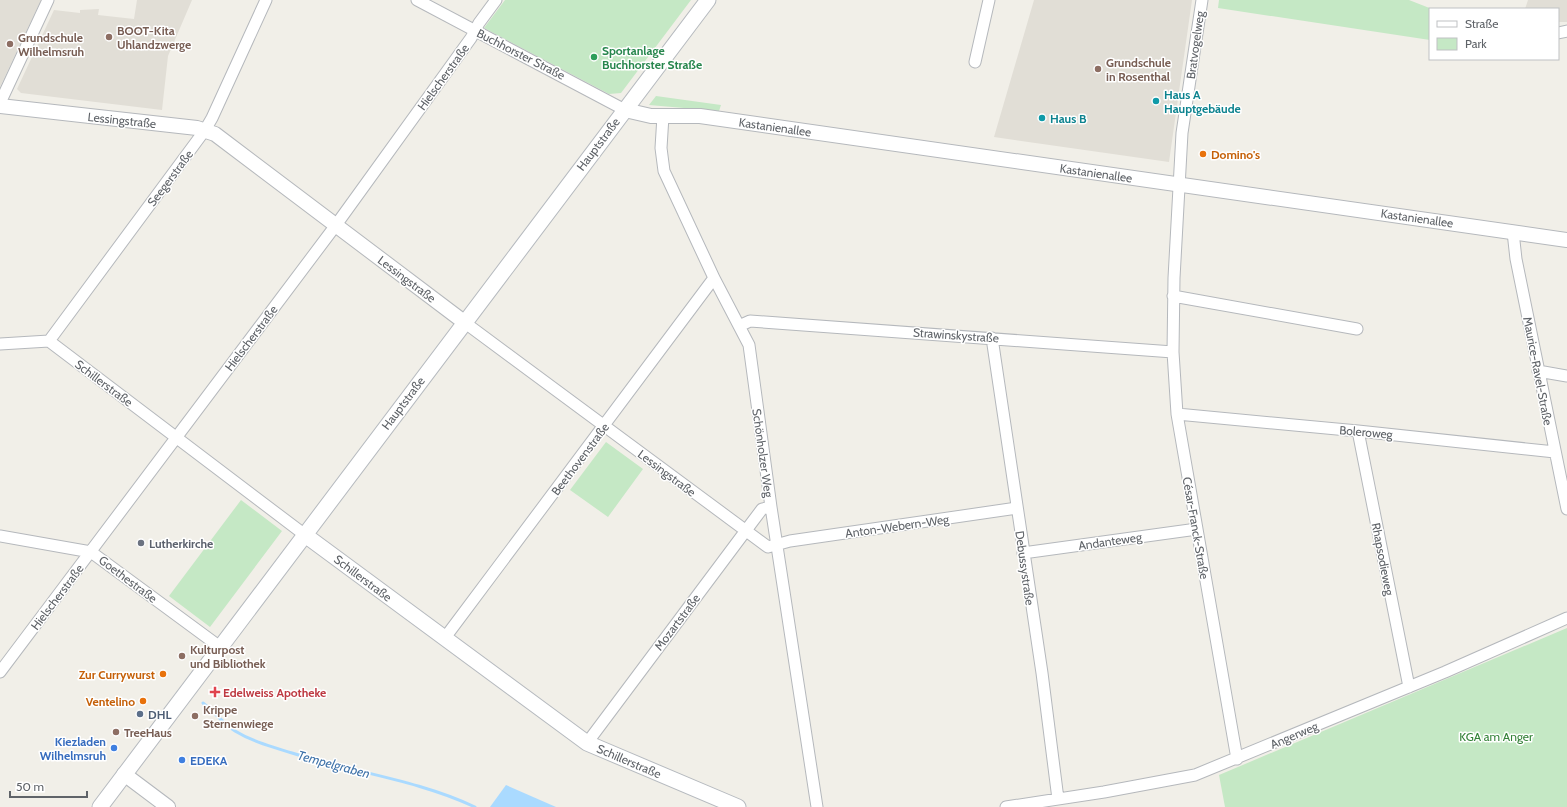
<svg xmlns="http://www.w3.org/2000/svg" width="1567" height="807" viewBox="0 0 1567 807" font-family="Cabin,sans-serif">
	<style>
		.education { fill: #e1ded6 }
		.green { fill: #c5e8c5 }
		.water { fill: #aadaff }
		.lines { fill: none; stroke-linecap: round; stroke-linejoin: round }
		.stream { stroke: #aadaff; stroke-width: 3 }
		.minor-casing { stroke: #b5b8bc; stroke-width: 13 }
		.tertiary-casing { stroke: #b5b8bc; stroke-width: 16 }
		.secondary-casing { stroke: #b6babf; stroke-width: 17 }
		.minor { stroke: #fff; stroke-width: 11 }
		.tertiary { stroke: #fff; stroke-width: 14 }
		.secondary { stroke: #fff; stroke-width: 15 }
		.education-dot { fill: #8d6e63; stroke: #fff; stroke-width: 1.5 }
		.leisure-dot { fill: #2e9e5b; stroke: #fff; stroke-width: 1.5 }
		.culture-dot { fill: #0f9aa8; stroke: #fff; stroke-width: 1.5 }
		.food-dot { fill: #e8710a; stroke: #fff; stroke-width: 1.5 }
		.worship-dot { fill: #6b7280; stroke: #fff; stroke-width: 1.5 }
		.health-dot { fill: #e0444e; stroke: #fff; stroke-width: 1.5 }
		.service-dot { fill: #5c6f8a; stroke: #fff; stroke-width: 1.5 }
		.shop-dot { fill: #3f7fe0; stroke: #fff; stroke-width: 1.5 }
		.labels { text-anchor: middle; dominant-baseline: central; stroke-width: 3; stroke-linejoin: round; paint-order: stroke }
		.education-label { font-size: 12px; font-weight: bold; fill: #785e54; stroke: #fff; text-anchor: start }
		.street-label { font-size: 12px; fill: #5f6368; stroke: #fff }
		.leisure-label { font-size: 12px; font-weight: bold; fill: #27864d; stroke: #fff; text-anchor: start }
		.culture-label { font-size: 12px; font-weight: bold; fill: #0d838f; stroke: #fff; text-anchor: start }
		.food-label { font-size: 12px; font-weight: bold; fill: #c56008; stroke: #fff; text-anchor: end }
		.worship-label { font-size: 12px; font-weight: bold; fill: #5b616d; stroke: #fff; text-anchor: start }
		.health-label { font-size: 12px; font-weight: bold; fill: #be3a42; stroke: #fff; text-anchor: start }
		.service-label { font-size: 12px; font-weight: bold; fill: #4e5e75; stroke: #fff; text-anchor: start }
		.park-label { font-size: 12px; fill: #348238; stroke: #fff }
		.shop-label { font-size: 12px; font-weight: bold; fill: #366cbe; stroke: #fff; text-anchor: end }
		.water-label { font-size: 13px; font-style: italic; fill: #4174aa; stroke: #fff }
	</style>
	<rect width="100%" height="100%" fill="#f1efe8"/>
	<path class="education" d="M0 0H41L0 87Z
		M137 0H192L168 56 162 110 21 93 17 89 54 10 80 13V10L99 9 98 15 134 19Z
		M1034 0H1192L1169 162 994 137Z
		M1528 0H1567V22H1558V9H1525Z"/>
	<path class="green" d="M505 0H691L621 93 609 94 484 28Z
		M1219 0H1409L1432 9H1430V40L1218 8Z
		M656 96 721 105 719 111 649 105Z
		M606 442 643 469 608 517 570 490Z
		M241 500 282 531 210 627 169 596Z
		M1567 628V807H1225L1219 775Z"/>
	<path class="water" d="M506 785 556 807H490Z"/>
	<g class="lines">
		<path class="stream" d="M203 703C214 712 224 724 235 731 253 742 273 747 292 753 352 772 418 780 475 807"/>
		<g class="minor-casing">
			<path id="minor" d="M417 0 625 110
				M1202 0 1182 133 1174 278 1173 352 1177 414 1237 759
				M1558 33 1567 31
				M975 62 989 0
				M0 103 48 0
				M663 116 661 148 664 171 714 278 749 345 771 507 817 807
				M1513 232 1516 259 1567 509
				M1173 296 1357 329
				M464 322 768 547 790 541 1017 508
				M739 326 750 321 1173 352
				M992 338 1042 673 1058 799
				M49 341 205 130 212 118 266 0
				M0 344 49 341 305 535
				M1538 371 1567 376
				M1177 414 1358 431 1555 452
				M1358 431 1409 687
				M0 536 91 552 220 647
				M1023 553 1197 529
				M444 639 714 278
				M0 672 336 225 471 38 479 23 496 0
				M587 743 750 525 762 509 771 507
				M1006 807 1104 792 1195 775 1445 672 1567 618"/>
		</g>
		<g class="tertiary-casing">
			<path id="tertiary" d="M0 106 197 128 215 134 464 322
				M625 110 651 116H700L1567 240
				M124 774 168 807"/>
		</g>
		<g class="secondary-casing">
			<path id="secondary" d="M305 535 587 743 738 807
				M100 807 708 0"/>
		</g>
		<use href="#minor" class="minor"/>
		<use href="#tertiary" class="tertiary"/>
		<use href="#secondary" class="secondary"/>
	</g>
	<g class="education-dot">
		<circle cx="109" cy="37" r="4"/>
		<circle cx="10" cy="44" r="4"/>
		<circle cx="1098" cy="69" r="4"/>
		<circle cx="182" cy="656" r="4"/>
		<circle cx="195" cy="716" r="4"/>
		<circle cx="116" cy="732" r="4"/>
	</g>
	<circle class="leisure-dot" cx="594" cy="57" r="4"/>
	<g class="culture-dot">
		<circle cx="1156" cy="101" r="4"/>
		<circle cx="1042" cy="118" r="4"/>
	</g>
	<g class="food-dot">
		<circle cx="1203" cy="154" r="4"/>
		<circle cx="163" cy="674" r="4"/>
		<circle cx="143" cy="701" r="4"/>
	</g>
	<circle class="worship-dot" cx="141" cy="543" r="4"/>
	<path class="health-dot" d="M213 686h4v4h4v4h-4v4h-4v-4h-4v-4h4z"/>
	<circle class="service-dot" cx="140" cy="714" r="4"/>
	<g class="shop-dot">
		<circle cx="114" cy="748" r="4"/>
		<circle cx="182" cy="760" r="4"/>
	</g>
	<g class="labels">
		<g class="education-label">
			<text x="117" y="30">BOOT-Kita<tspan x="117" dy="14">Uhlandzwerge</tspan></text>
			<text x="18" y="37">Grundschule<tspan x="18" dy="14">Wilhelmsruh</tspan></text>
			<text x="1106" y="62">Grundschule<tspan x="1106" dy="14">in Rosenthal</tspan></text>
			<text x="190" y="649">Kulturpost<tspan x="190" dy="14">und Bibliothek</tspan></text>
			<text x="203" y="709">Krippe<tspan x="203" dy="14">Sternenwiege</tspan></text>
			<text x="124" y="732">TreeHaus</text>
		</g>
		<g class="street-label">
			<text transform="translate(1195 45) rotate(-82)">Bratvogelweg</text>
			<text transform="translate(521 54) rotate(27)">Buchhorster Straße</text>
			<text transform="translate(443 77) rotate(-54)">Hielscherstraße</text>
			<text transform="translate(122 120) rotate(6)">Lessingstraße</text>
			<text transform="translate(775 127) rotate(8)">Kastanienallee</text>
			<text transform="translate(598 144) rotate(-53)">Hauptstraße</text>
			<text transform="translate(1096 173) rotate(8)">Kastanienallee</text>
			<text transform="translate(170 178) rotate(-53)">Seegerstraße</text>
			<text transform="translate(1417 218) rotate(8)">Kastanienallee</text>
			<text transform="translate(407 279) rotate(37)">Lessingstraße</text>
			<text transform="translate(956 335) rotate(4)">Strawinskystraße</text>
			<text transform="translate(251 338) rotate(-53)">Hielscherstraße</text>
			<text transform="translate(1538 371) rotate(79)">Maurice-Ravel-Straße</text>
			<text transform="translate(104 383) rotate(37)">Schillerstraße</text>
			<text transform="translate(403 403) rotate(-53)">Hauptstraße</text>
			<text transform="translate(1366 432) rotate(5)">Boleroweg</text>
			<text transform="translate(763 453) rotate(82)">Schönholzer Weg</text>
			<text transform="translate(580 459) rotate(-53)">Beethovenstraße</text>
			<text transform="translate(667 473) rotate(37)">Lessingstraße</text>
			<text transform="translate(897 526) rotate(-8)">Anton-Webern-Weg</text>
			<text transform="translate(1196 528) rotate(80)">César-Franck-Straße</text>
			<text transform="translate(1110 541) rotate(-8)">Andanteweg</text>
			<text transform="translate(1383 559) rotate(79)">Rhapsodieweg</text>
			<text transform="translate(1025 568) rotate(82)">Debussystraße</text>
			<text transform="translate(363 578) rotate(37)">Schillerstraße</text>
			<text transform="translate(128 579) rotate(37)">Goethestraße</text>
			<text transform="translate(57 597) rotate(-53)">Hielscherstraße</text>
			<text transform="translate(677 622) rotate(-53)">Mozartstraße</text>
			<text transform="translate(1294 735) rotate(-23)">Angerweg</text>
			<text transform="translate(629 761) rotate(23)">Schillerstraße</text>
		</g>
		<g class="leisure-label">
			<text x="602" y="50">Sportanlage<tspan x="602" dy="14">Buchhorster Straße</tspan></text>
		</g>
		<g class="culture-label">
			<text x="1164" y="94">Haus A<tspan x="1164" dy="14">Hauptgebäude</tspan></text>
			<text x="1050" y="118">Haus B</text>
		</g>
		<g class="food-label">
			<text x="1211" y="154" text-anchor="start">Domino's</text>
			<text x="155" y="674">Zur Currywurst</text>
			<text x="135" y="701">Ventelino</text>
		</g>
		<g class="worship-label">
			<text x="149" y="543">Lutherkirche</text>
		</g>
		<g class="health-label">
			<text x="223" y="692">Edelweiss Apotheke</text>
		</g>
		<g class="service-label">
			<text x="148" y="714">DHL</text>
		</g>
		<g class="park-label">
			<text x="1496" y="736">KGA am Anger</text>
		</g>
		<g class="shop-label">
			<text x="106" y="741">Kiezladen<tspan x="106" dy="14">Wilhelmsruh</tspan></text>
			<text x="190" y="760" text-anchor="start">EDEKA</text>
		</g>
		<g class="water-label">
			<text transform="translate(334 764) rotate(15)">Tempelgraben</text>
		</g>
	</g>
	<rect x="1429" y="8" width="130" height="52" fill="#ffffff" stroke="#bfc1c3"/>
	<rect x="1437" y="21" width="20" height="6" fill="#ffffff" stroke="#bfc1c3"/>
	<text x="1465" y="28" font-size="12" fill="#5f6368">Straße</text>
	<rect x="1437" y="38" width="20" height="12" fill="#c5e8c5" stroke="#bfc1c3"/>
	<text x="1465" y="48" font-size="12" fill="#5f6368">Park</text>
	<path d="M10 791v6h77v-6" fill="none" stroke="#5f6368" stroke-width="2"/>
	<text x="16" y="791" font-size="12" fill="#5f6368" stroke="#ffffff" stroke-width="3" paint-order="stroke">50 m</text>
</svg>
